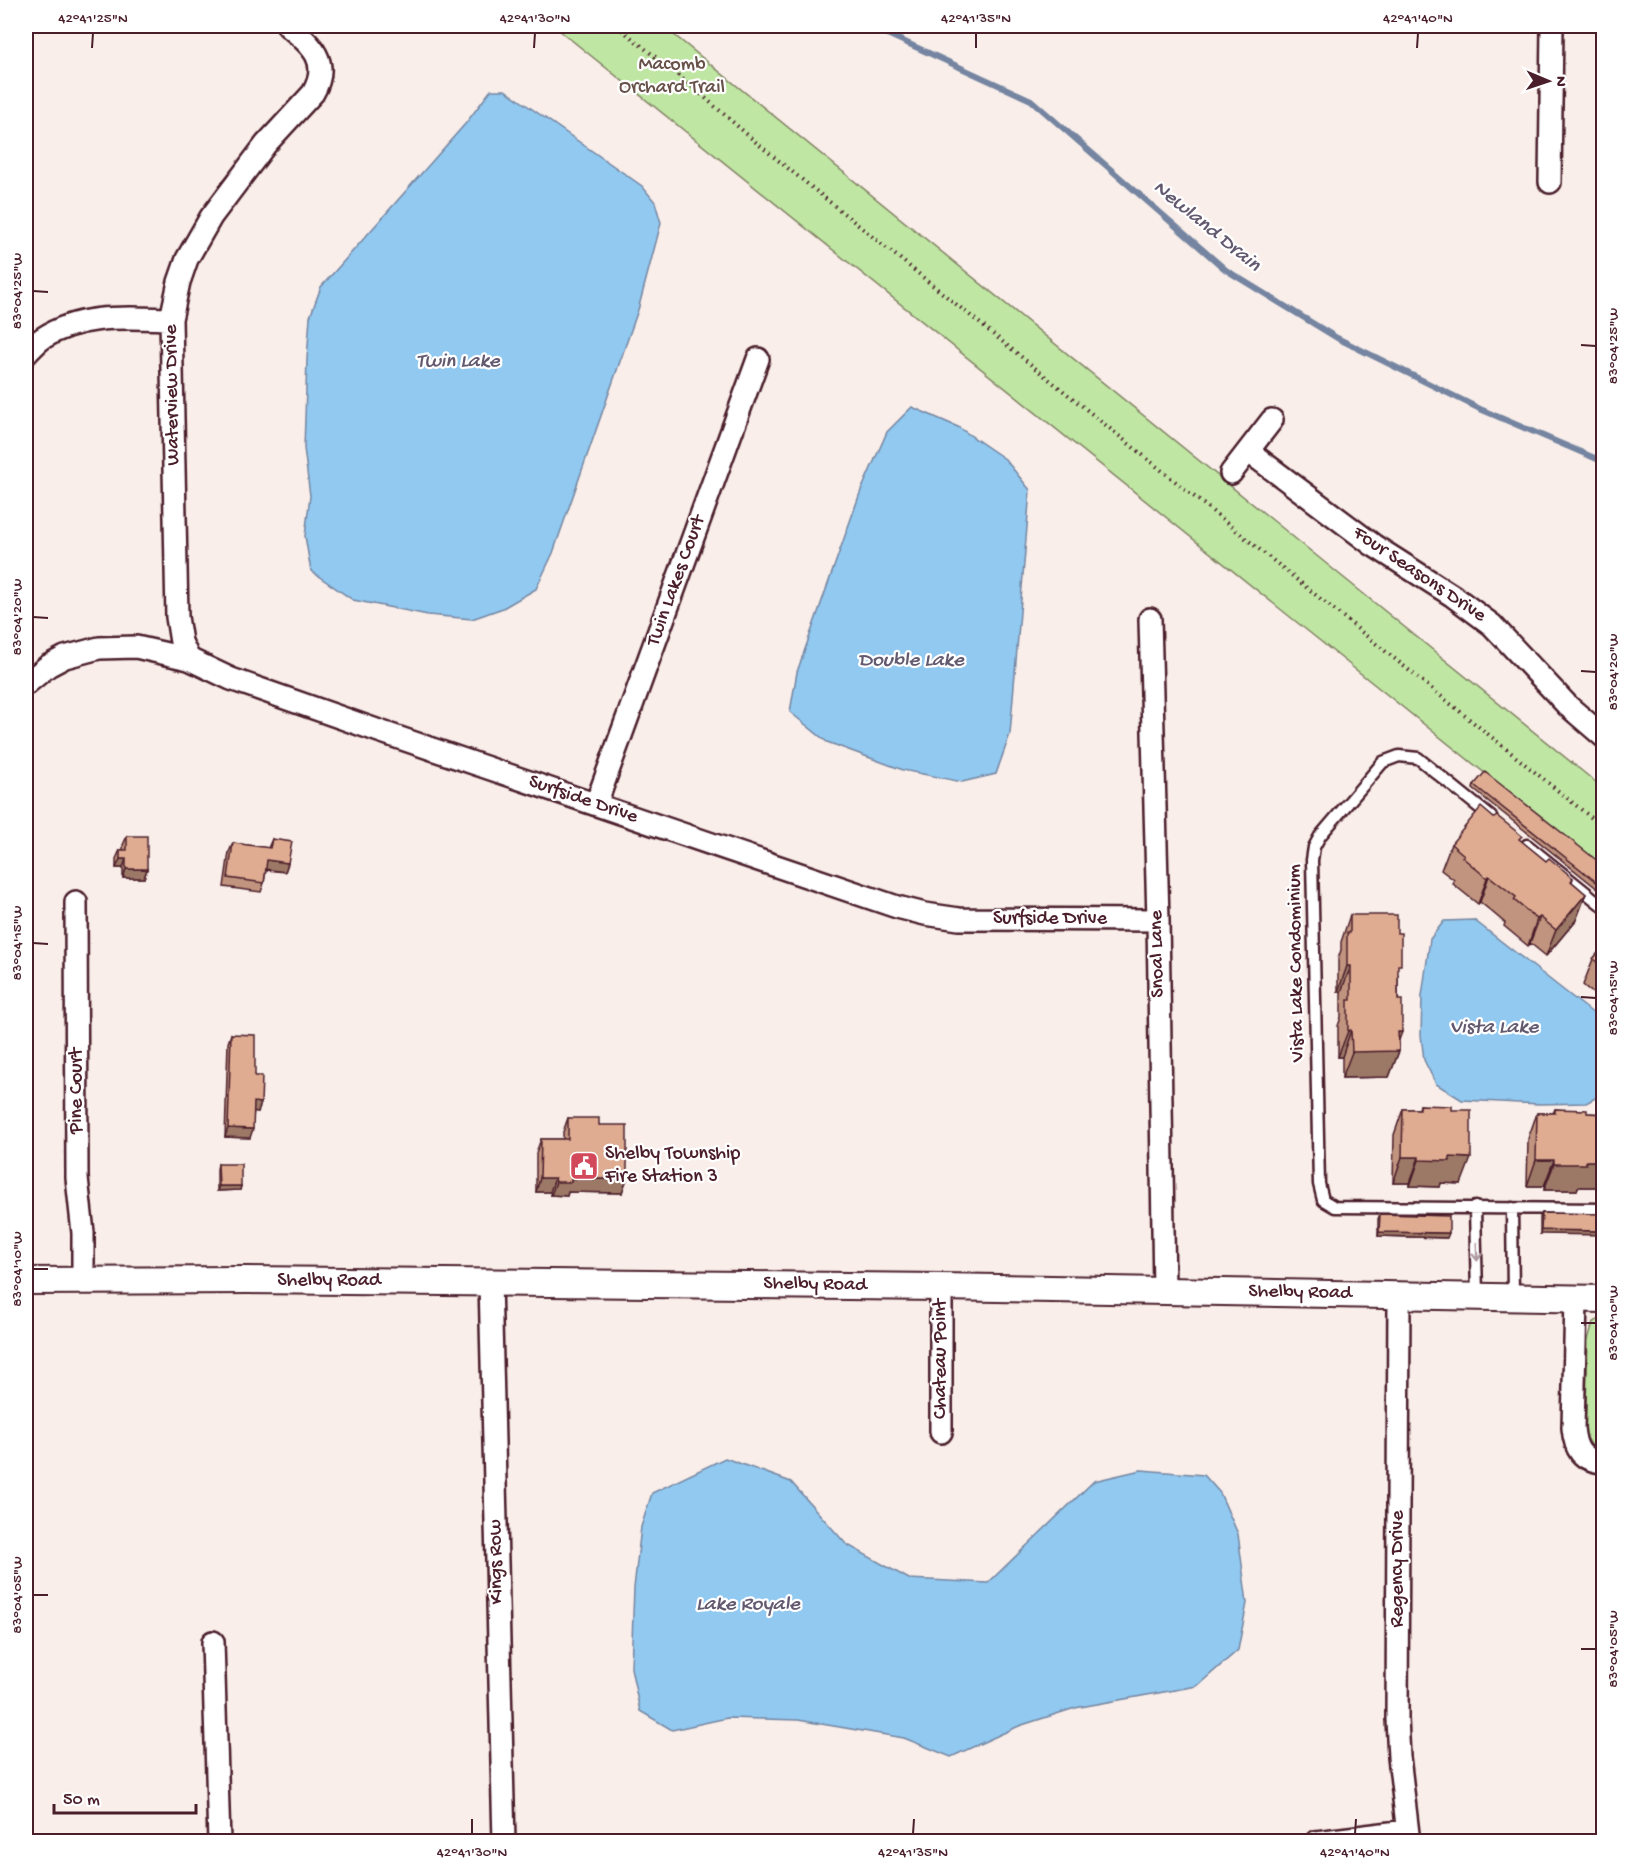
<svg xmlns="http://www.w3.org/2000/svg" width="1629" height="1867" viewBox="0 0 1629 1867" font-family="'Gochi Hand',sans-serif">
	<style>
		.green { fill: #bfe7a3; stroke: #848367; stroke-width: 1.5 }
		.water { fill: #91c9f0; stroke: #7585a1; stroke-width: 1.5 }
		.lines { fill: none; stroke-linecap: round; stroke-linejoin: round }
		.stream { stroke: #7585a1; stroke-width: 6 }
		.service-casing { stroke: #4a1f2b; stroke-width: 15 }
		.minor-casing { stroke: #4a1f2b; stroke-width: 26 }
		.tertiary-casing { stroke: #4a1f2b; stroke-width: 30 }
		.path { stroke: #4a1f2b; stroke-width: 4; stroke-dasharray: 1.5 4.5; stroke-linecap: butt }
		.service { stroke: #fff; stroke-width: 10 }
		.minor { stroke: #fff; stroke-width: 21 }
		.tertiary { stroke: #fff; stroke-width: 26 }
		.wall { fill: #c0947e; stroke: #4a1f2b; stroke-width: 1.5 }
		.shaded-wall { fill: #9c7866; stroke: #4a1f2b; stroke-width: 1.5 }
		.building { fill: #dfac92; stroke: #4a1f2b; stroke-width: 1.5 }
		.oneway { stroke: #ae9aa0 }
		.ticks { fill: none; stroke: #4a1f2b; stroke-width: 2 }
		.labels { text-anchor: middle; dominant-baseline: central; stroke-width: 4.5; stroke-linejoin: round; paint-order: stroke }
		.park-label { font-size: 20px; fill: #675149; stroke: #fff }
		.street-label { font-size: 20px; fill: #4a1f2b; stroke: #fff }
		.poi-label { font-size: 20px; fill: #4a1f2b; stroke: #fff; text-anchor: start }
		.water-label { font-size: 21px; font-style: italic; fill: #635a70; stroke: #fff }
		.neatline { fill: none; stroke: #4a1f2b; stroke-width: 2 }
		.ticks-label { font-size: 15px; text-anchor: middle; fill: #4a1f2b }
	</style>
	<rect width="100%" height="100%" fill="#f9eee9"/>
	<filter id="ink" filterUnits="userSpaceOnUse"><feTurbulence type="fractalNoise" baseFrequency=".0167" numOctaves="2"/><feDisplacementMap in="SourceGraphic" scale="12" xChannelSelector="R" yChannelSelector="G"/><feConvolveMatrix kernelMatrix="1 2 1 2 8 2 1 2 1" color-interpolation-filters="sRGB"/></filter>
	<g filter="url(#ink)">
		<path class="green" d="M554 26H663L1603 788V868Z
			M1603 1318V1452L1592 1446 1585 1435 1588 1340 1593 1322Z"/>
		<path class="water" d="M491 90H505L642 186 655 202 661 223 638 310 553 553 536 589 503 608 472 619 428 615 353 600 311 571 305 536 310 496 304 448 307 359 310 317 321 287 466 123Z
			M912 407 958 427 1005 459 1030 490 1010 734 996 774 962 782 903 770 827 742 790 712 797 672 860 493 887 432Z
			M1474 920 1603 1021V1094L1586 1103 1539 1104 1462 1100 1436 1084 1424 1060 1421 1035 1422 996 1430 939 1444 921Z
			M725 1458 791 1482 846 1544 909 1579 988 1583 1094 1481 1141 1470 1204 1475 1220 1493 1238 1534 1247 1603 1238 1650 1197 1686 1075 1708 1019 1726 951 1757 904 1738 798 1720 727 1718 672 1730 640 1711 631 1668 634 1588 641 1527 652 1493Z"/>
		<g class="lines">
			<path class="stream" d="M870 26 1031 100 1226 270 1337 338 1480 409 1604 462"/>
			<g class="service-casing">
				<path id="service" d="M1491 817 1418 758 1399 756 1383 762 1320 836 1314 847 1312 860 1319 1184 1323 1200 1335 1207 1604 1209
					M1527 845 1604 907
					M1475 1207 1477 1296
					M1512 1208 1513 1296"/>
			</g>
			<g class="minor-casing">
				<path id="minor" d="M1550 182 1552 26
					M26 354C31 349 37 342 43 338 82 313 127 318 171 319
					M1248 451 1373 545 1453 596 1492 625 1568 706 1604 737
					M1231 473 1272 420
					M1150 619 1158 920 1164 1290
					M189 659 181 642 177 617 171 319 179 282 187 259 211 217 266 144 313 93C331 62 312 45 288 26
					M26 684 48 666 65 657 99 648 136 647 189 659 231 679 379 731 897 907 925 914 959 919 1158 920
					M596 804 758 359
					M76 902 77 1178 83 1233V1280
					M490 1282 504 1842
					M941 1287V1432
					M1399 1296 1397 1719 1399 1757 1409 1842
					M1576 1299 1573 1428C1575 1449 1581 1461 1604 1462
					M213 1642 219 1842
					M1316 1842 1407 1831"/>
			</g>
			<g class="tertiary-casing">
				<path id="tertiary" d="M26 1281 249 1280 941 1287 1604 1299"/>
			</g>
			<path class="path" d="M617 26 695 89 758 144 1604 828"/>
			<use href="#service" class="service"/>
			<use href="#minor" class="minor"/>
			<use href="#tertiary" class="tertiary"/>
		</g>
		<path class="wall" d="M1474 785 1604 866V894L1473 789Z
			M127 836 147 869 144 878H123V868H116V859L120 850H123V845Z
			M272 839 288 863 285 872 266 870 264 883 261 892 224 887 229 852 233 843 268 848Z
			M1520 840 1546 861 1573 878 1572 882 1586 894 1576 920 1546 956 1530 943 1528 946 1504 926 1505 923 1480 902 1478 904 1453 884 1454 880 1441 870 1451 844Z
			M1350 915 1398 975 1399 1051 1389 1077 1342 1078V1057H1338V1026L1341 1017V992H1338V959L1341 950V942Z
			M1604 946V1006L1595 999 1596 996 1583 985 1593 959Z
			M231 1034 255 1076 261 1103 258 1112 254 1111 250 1138 225 1137 228 1043Z
			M1420 1105 1452 1110 1461 1184 1441 1183 1440 1187 1410 1186V1183H1393L1394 1135 1403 1109H1419Z
			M1555 1109 1587 1113 1604 1114V1187H1578L1577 1190H1544V1186H1527L1528 1139 1537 1113H1553Z
			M568 1118 599 1125 622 1193 568 1192 567 1196 551 1195 550 1192H536V1153L541 1139H563V1132Z
			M218 1164 241 1186 240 1190 217 1191V1169Z
			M1542 1213 1604 1214 1540 1234V1217Z
			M1380 1214 1447 1238 1378 1236V1219Z"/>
		<path class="shaded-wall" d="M120 859H126L123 868H116Z
			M267 860 288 863 285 872 264 869Z
			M126 869H147L144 878H123Z
			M1489 876 1480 902 1478 904 1487 878Z
			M1586 894 1576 920 1546 956 1556 930Z
			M1540 917 1530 943 1528 946 1537 919Z
			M1347 966H1351L1341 992H1338Z
			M1351 1030 1342 1057H1338L1348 1031Z
			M1398 1032H1402L1395 1051H1399L1389 1077 1342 1078 1352 1052Z
			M254 1102 261 1103 258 1112 251 1111Z
			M228 1128 253 1129 250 1138 225 1137Z
			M1402 1157H1419L1410 1183H1393Z
			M1450 1157 1471 1158 1461 1184 1441 1183 1440 1187 1410 1186 1419 1160Z
			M1536 1160H1554L1544 1186H1527Z
			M1586 1161H1604V1187H1578L1577 1190H1544L1554 1164Z
			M540 1178H555L550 1192H536Z
			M571 1179H627L622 1193 568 1192 567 1196 551 1195 556 1182Z
			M219 1186H241L240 1190 217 1191Z
			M1541 1230 1604 1231V1235L1540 1234Z
			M1379 1232 1449 1233 1447 1238 1378 1236Z"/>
		<path class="building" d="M1485 772 1604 866V888L1474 785Z
			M1481 807 1494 818 1497 816 1522 836 1519 839 1546 861 1549 858 1573 878 1571 881 1586 894 1556 930 1540 917 1537 919 1514 900 1516 897 1489 876 1487 878 1462 857 1464 855 1451 844Z
			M127 836H147V869H126V859H120V850H127Z
			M272 839 292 842 288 863 267 860 264 883 228 878 233 843 270 848Z
			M1350 915H1397V933H1401V965H1398V1000H1402V1032H1398L1399 1051 1352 1052 1351 1030 1348 1031V1000H1351V966H1347V933H1350Z
			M1604 946V968L1593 959Z
			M231 1034 255 1035V1076H262L261 1103 254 1102 253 1129 228 1128Z
			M1420 1105 1452 1106V1110H1471V1158L1450 1157V1161L1419 1160V1157H1402L1403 1109H1420Z
			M1555 1109 1587 1110V1113L1604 1114V1161H1586V1164H1554V1160H1536L1537 1113H1555Z
			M568 1118H599V1125H627V1179H571V1182H556L555 1178H540L541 1139H568Z
			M218 1164H241V1186H219Z
			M1542 1213 1604 1214V1231L1541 1230Z
			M1380 1214 1449 1216V1233L1379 1232Z"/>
		<defs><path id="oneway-shaft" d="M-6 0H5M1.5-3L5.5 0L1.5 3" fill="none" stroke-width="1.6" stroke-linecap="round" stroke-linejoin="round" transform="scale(1.5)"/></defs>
		<use class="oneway" href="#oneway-shaft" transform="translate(1477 1252) rotate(88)"/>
	</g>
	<path class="ticks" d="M92 48 93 33M534 48 535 33M976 48V33M1417 48 1418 33M33 291 48 292M1581 345 1596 346M33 617 48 618M1581 671 1596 672M33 943 48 944M1581 997 1596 998M33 1269H48M1581 1323H1596M33 1595H48M1581 1649H1596M472 1834V1819M913 1834 914 1819M1355 1834 1356 1819"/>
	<defs>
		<g id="civic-square" transform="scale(1.5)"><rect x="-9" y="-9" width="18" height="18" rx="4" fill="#d1495b" stroke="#fff"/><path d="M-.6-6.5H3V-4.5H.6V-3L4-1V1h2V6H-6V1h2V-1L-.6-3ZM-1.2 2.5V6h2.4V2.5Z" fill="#fff"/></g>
	</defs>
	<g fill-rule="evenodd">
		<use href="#civic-square" x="584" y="1166"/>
	</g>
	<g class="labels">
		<g class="park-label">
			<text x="672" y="65">Macomb<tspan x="672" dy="23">Orchard Trail</tspan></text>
		</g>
		<g class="street-label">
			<text transform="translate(173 395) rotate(-91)">Waterview Drive</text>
			<text transform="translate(1419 575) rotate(34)">Four Seasons Drive</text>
			<text transform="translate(677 581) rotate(-70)">Twin Lakes Court</text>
			<text transform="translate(583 800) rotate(19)">Surfside Drive</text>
			<text x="1050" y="919">Surfside Drive</text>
			<text transform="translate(1158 954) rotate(-91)">Snoal Lane</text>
			<text transform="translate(1297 963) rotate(-91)">Vista Lake Condominium</text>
			<text transform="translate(77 1091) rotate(-90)">Pine Court</text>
			<text x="329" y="1281">Shelby Road</text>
			<text transform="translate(815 1285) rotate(1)">Shelby Road</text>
			<text transform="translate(1300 1293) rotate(1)">Shelby Road</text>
			<text transform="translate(941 1359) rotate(-90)">Chateau Point</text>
			<text transform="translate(497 1562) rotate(-91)">Kings Row</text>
			<text transform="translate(1398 1569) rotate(-90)">Regency Drive</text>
		</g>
		<g class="poi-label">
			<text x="605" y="1154">Shelby Township<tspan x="605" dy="23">Fire Station 3</tspan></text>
		</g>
		<g class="water-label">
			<text transform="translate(1206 227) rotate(39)">Newland Drain</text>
			<text x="458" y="362">Twin Lake</text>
			<text x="911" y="661">Double Lake</text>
			<text x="1494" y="1028">Vista Lake</text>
			<text x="748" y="1605">Lake Royale</text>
		</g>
	</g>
	<rect width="1629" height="1867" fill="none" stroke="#fff" stroke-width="66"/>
	<g transform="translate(1548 81) rotate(92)" stroke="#ffffff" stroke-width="4.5" paint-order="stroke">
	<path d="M0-4.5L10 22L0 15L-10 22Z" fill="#4a1f2b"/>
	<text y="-9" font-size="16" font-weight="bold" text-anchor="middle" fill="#4a1f2b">N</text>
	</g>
	<path d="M54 1804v9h142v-9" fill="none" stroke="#4a1f2b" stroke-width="3"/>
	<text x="63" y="1804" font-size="18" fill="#4a1f2b" stroke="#ffffff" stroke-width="4.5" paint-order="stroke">50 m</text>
	<rect x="33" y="33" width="1563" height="1801" class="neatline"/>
	<g class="ticks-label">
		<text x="93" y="22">42°41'25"N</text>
		<text x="535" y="22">42°41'30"N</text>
		<text x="976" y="22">42°41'35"N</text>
		<text x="1418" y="22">42°41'40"N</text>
		<text transform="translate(16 291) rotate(-90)" y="5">83°04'25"W</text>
		<text transform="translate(1612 346) rotate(-90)" y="5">83°04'25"W</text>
		<text transform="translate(16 617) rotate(-90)" y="5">83°04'20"W</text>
		<text transform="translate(1612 672) rotate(-90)" y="5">83°04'20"W</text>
		<text transform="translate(16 943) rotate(-90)" y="5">83°04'15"W</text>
		<text transform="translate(1612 998) rotate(-90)" y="5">83°04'15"W</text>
		<text transform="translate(16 1269) rotate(-90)" y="5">83°04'10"W</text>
		<text transform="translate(1612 1323) rotate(-90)" y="5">83°04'10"W</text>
		<text transform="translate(16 1595) rotate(-90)" y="5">83°04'05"W</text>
		<text transform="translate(1612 1649) rotate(-90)" y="5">83°04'05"W</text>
		<text x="472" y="1856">42°41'30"N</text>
		<text x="913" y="1856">42°41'35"N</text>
		<text x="1355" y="1856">42°41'40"N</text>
	</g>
</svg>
